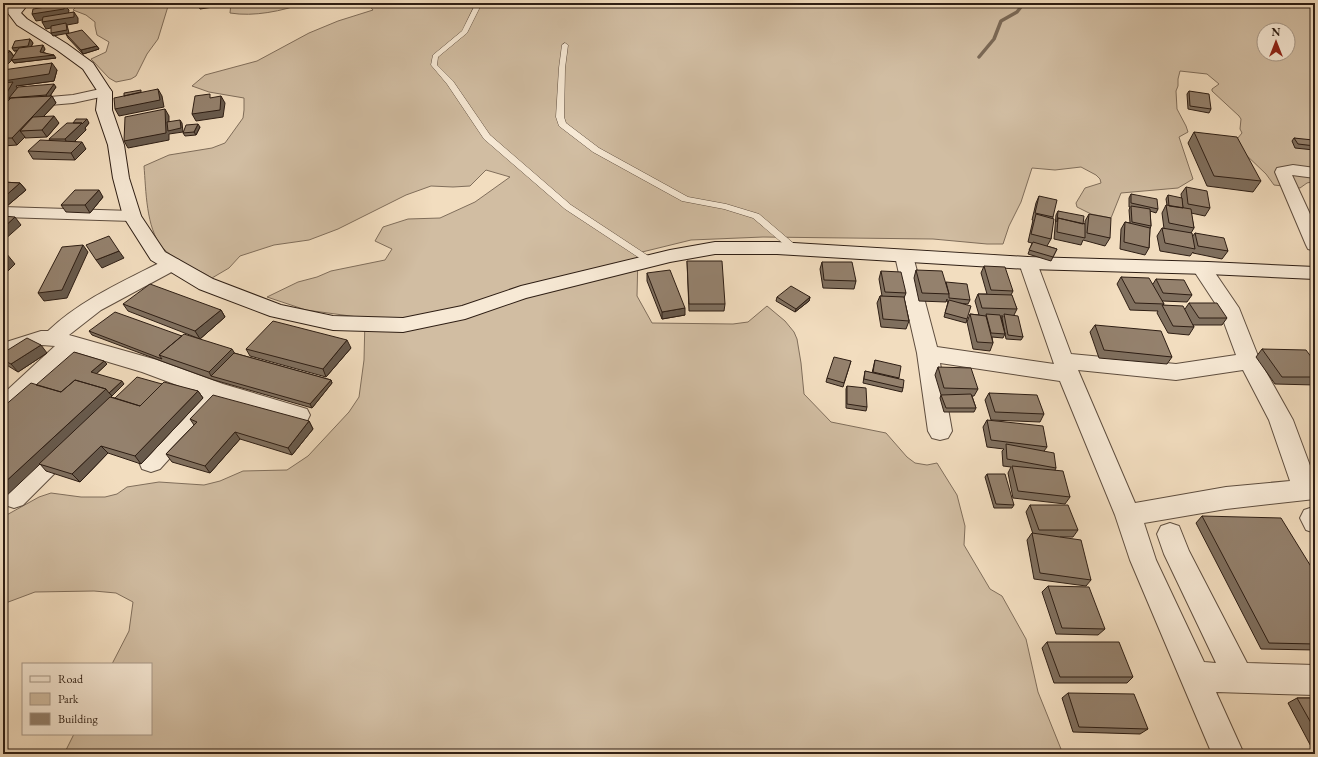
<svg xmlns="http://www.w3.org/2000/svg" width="1318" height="757" viewBox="0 0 1318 757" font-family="'EB Garamond',serif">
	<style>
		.green { fill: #d1bda2; stroke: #806e5b; fill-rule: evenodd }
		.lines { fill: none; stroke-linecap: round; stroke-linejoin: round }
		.stream { stroke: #7b6a58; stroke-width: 3.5 }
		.lane-casing { stroke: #5f4e3f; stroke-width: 1 }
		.street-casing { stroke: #5f4e3f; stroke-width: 2 }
		.secondary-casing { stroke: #2e1e14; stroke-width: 2 }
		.lane { fill: #f7e9d5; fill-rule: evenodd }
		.street { fill: #f7e9d5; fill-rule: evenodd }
		.secondary { fill: #f7e9d5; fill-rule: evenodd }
		.wall { fill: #7f6f5e; stroke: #2e1e14 }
		.shaded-wall { fill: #685a4c; stroke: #2e1e14 }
		.building { fill: #94816d; stroke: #2e1e14 }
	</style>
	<rect width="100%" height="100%" fill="#f2ddbf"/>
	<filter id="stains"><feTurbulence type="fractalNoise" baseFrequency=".005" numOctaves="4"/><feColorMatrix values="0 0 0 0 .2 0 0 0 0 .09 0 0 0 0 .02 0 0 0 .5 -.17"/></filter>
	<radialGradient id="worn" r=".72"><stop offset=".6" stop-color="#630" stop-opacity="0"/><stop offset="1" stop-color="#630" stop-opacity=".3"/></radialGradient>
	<path class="green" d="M80 3H169L158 39 147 54 136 76 131 79 116 82 109 78 91 59 106 52 109 42 97 35 95 26V22L86 15 73 10Z
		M231 3H305C282 11 254 17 230 13Z
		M367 3H1315V181L1307 183 1300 188 1274 185 1266 174 1243 152 1237 139 1242 133 1240 129 1241 119 1239 116 1212 91V89L1219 84 1207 74 1180 71 1178 79V86L1176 91 1177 109 1186 126 1188 132 1179 137 1193 179 1178 188 1121 193 1111 218 1091 214 1077 207 1076 203 1085 188 1101 183 1100 179 1096 175 1081 167 1055 170 1032 168 1021 202 1009 226 1003 244H987L933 239 763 237 691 240 638 253 637 296 652 323 733 324 748 322 767 306 785 321 794 332 797 339 801 363 804 394 831 422 886 433 907 457 915 463 927 465 937 463 957 495 965 526 964 545 990 589 1002 596 1026 639 1038 692 1063 754H64L74 734H151V664H112L129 631 133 602 116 593 94 591 35 592 3 604V517L39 497 51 493 81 497H105L117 494 127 487 159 482 204 485 220 481 243 471 287 470 308 456 349 412 359 397 364 360 365 318 306 310 267 297 298 282 317 277 331 271 385 260 392 249 375 241 383 227 408 219 440 218 475 202 510 177 486 170 470 186 453 187 431 186 406 195 338 229 309 240 274 245 240 256 229 268 212 278C198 269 173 260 162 247 146 228 146 190 144 166L169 155 212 148 225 143 243 118 244 110V98L209 92 192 86 205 75 257 61 309 33 338 21 373 10ZM1264 30H1288V54H1264Z"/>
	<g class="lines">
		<path class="stream" d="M979 57 994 39 1001 21 1017 12 1024 3"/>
		<g class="lane-casing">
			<path id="lane" d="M476 3H482L467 33 438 57 437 65 453 81 490 135 571 205 653 259 655 261 653 263H647L565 209 484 139 447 84 431 65 433 55 462 31Z
				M565 43 568 45 565 68 564 117 566 123 599 148 688 197 726 204 759 214 799 248 801 250 799 252H793L753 218 724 209 682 201 593 152 559 126 556 117 559 68 562 45Z"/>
		</g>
		<g class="street-casing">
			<path id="street" d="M18 4 22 5 24 8 22 11 3 13V5Z
				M105 88 110 89 112 92 110 95 73 103 3 109V101L73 95Z
				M1293 165 1315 168V178L1292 175 1315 225V251L1308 249 1306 245 1275 172 1277 168Z
				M3 207 132 211 138 212 141 216 138 220 132 221 3 217Z
				M904 250 911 252 913 256 937 347 1054 364 1019 263 1021 259 1028 257 1035 259 1037 263 1071 354 1176 364 1236 355 1219 309 1192 268 1195 264 1202 262 1209 264 1239 308 1260 361 1293 420 1315 479V499L1226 509 1144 523 1156 560 1204 662 1216 663 1164 554 1157 534 1161 526 1170 523 1179 526 1189 551 1247 663 1315 665V695L1216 692 1244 754H1212L1130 560 1115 515 1060 381 940 363 952 431 948 438 940 440 932 438 928 431 917 353 895 256 897 252ZM1078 370 1176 380 1243 370 1269 420 1290 481 1226 487 1135 503Z
				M172 258 179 260 182 264 179 268 101 310 69 335 157 360 223 384 307 409 310 415 307 421 299 424 221 400 218 405 160 469 151 472 142 469 139 462 142 455 201 394 142 372 75 352 11 414 3 417V394L55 346 42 345 3 359V343L41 331H48C82 299 124 281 165 260Z
				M65 438 73 441 77 448 73 455 23 505 14 508 5 505C2 499 2 495 5 489L57 441Z
				M1313 507 1315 508V533L1306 530 1300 518 1304 510Z"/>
		</g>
		<g class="secondary-casing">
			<path id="secondary" d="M16 3H29L21 13 27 19 67 44 93 63 112 92V110L124 145 129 178 141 216 165 252 213 279 281 305 333 316 403 318 462 306 521 286 670 250 715 242H777L1028 257 1208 262 1315 267V279L1208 274 1028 269 777 254H715L670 262 526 298 465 319 403 332 333 330 270 316 199 289 151 260 123 216 113 178 108 145 96 110 98 92 83 69 57 50 17 25 8 13Z"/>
		</g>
		<use href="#lane" class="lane"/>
		<use href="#street" class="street"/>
		<use href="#secondary" class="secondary"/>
	</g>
	<path class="wall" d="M66 34 97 46 99 49 83 54 68 38Z
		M30 39 33 43 31 47 45 49 43 52 56 58 14 63 12 60 7 65H3V51H10L14 56 17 51H14Z
		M3 70H57L54 81 16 86 17 88 56 87 50 96H52L56 103 44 116 59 123 47 137 25 138V137L17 145 3 146Z
		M1189 91 1211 109 1209 113 1188 109 1187 94Z
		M89 123 85 128 86 130 75 141 86 149 75 160 33 159 28 151 50 141 49 139Z
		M200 127 196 135 185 136 183 133Z
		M1194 132 1261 181 1253 192 1207 186 1188 143Z
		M1294 138 1315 143V149L1314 150 1295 148 1292 141Z
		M3 182 20 183 26 190 7 206H3Z
		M1186 187 1210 208 1205 216 1191 213 1194 228 1191 233 1192 237 1195 233 1228 251 1222 259 1193 253V252L1190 256 1160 251 1157 236 1162 228 1164 229 1162 213 1166 205H1167L1166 199 1168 195 1183 208 1181 194Z
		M1131 194 1158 209 1156 213 1150 211 1151 226 1150 229 1149 248 1145 255 1120 249 1121 229 1125 222 1130 223 1129 210 1130 207H1129V198Z
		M1039 196 1053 217 1051 239 1047 246 1057 249 1051 261 1028 254 1032 243 1028 242 1033 220H1032L1036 203Z
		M103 197 90 213 66 212 61 205Z
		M1058 211 1085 224V221L1089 214 1110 238 1105 246 1083 240 1081 245 1054 239 1056 215Z
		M687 261 725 304 724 311H689Z
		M822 262 856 281 854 289 823 288 820 269Z
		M984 266 1013 291 1011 295 1017 309 1014 315 1023 337 1021 340 1006 339 1002 318 1003 316H1001L1005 334 1003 338 992 337 993 343 990 351 973 349 967 322 970 314 979 315 975 301 978 294H987L981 273Z
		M916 270 946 283 970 300 968 304 958 303 967 319 966 323 944 317 948 302H947V299L946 302 919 301 914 278Z
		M881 271 906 293 904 298 909 321 906 329 881 327 877 303 880 296H882L879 279Z
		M647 273 685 315 662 319 647 281Z
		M1121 277 1153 284 1156 279 1192 295 1187 302 1162 301 1164 304 1163 305 1185 309 1189 303 1227 318 1222 325H1193L1194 327 1189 335 1168 333 1157 313 1158 311 1130 310 1117 284Z
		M777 297H810L809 301 795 312 776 301Z
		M123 304 221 310 225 317 200 339 128 311Z
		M1095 325 1172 357 1167 364 1099 358 1090 332Z
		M89 331 182 336 234 353 331 380 332 383 312 408 214 380 164 362 92 335Z
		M351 348 326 377 250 356 246 349Z
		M1262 349 1315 362V385L1275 384 1256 357Z
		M3 353H47L18 372 5 364 3 363Z
		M875 360 899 378 898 379 903 388 902 392 863 383 865 371 872 373Z
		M851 361 843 387 826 382 827 378Z
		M107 364 96 374 124 384 111 397 115 398 162 384 198 391 203 398 141 464 108 453 80 482 46 471 40 464 36 385Z
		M938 367 978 389 974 396H972L976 408 974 412H944L940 398 941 395 935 375Z
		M847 386 867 407 866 411 846 408V389Z
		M989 393 1044 414 1040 422 991 420 985 400Z
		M190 419 309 421 313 429 292 455 240 439 210 473 172 462 166 454 194 425Z
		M987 420 1047 447 1044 451 1056 468 1055 470 1070 497 1065 504 1013 498 1008 473 1011 467 1003 466 1002 451 1004 449 987 447 983 427Z
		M987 474 1014 505 1012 508H994L985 477Z
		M1030 505 1078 530 1073 537H1060L1091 580 1086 586 1034 579 1027 540 1032 533 1033 534 1026 512Z
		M1202 516 1315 573V650L1261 649 1196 523Z
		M1048 586 1105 629 1098 635 1056 634 1042 592Z
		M1047 642 1133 677 1127 683H1054L1042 648Z
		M1068 693 1148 729 1140 734 1073 732 1062 698Z
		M1297 698H1315V754L1288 703Z"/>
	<path class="shaded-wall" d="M28 3H50L48 5 30 6Z
		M67 3H69L70 5 67 8 69 10 68 16 36 21 32 14Z
		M197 3H219L220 6 200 9Z
		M74 12 78 18V23L67 25 69 33 53 36 51 33 66 25 46 29 42 22Z
		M30 39 33 43 30 49 14 51 12 48Z
		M5 43 7 47 3 49V44Z
		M43 45 45 49 42 55 40 52Z
		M97 46 99 49 83 54 81 50Z
		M10 51 14 57 54 55 56 58 14 63 12 60 7 65 3 58Z
		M52 63 57 70 54 81 16 86 18 89 9 98 11 101 3 112V81Z
		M54 84 56 87 48 99 46 95Z
		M158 89 162 96 164 107 119 116 115 109Z
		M52 96 56 103 31 130 20 131 25 137 17 145 12 138Z
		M221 96 225 103 223 117 196 121 192 114Z
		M165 109 169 116V130L180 120 182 123 183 132 169 134V140L128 148 124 141Z
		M54 116 59 123 47 137 42 130Z
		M87 119 89 123 85 128 86 130 69 147 65 139 82 123Z
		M198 124 200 127 196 135 194 132Z
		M82 142 86 149 75 160 71 153Z
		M20 183 26 190 7 206 3 201V198Z
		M99 190 103 197 90 213 85 205Z
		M15 217 21 225 3 241V228Z
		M83 245 88 252 67 298 44 301 38 293Z
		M119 251 124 258 102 268 96 260Z
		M6 253 15 264 3 276V256Z
		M810 297 809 301 795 312 796 309Z
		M685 308V315L662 319V312Z
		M221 310 225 317 200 339 195 331Z
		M347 340 351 348 326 377 323 369Z
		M41 345 47 353 18 372 11 364Z
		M232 349 237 357 211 376 209 372Z
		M104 361 107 364 94 376 91 372Z
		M331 380 332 383 312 408 310 404Z
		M122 381 124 384 112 396 109 393Z
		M106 389 112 396 3 499V484Z
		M198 391 203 398 141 464 135 456Z
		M309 421 313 429 292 455 288 448Z
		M235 432 240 439 210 473 205 466Z
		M101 446 108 453 80 482 72 474Z"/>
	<path class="building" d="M39 3H67L66 5 65 4 35 8Z
		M65 4 64 9 32 14 33 9Z
		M74 12V17L42 22 43 17Z
		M66 23 67 30 51 33V26Z
		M82 30 97 46 81 50 66 34Z
		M30 39 28 46 12 48 15 41Z
		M43 45 40 52 54 55 11 60 19 48Z
		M3 51H10L3 58Z
		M52 63 49 74 3 81V70Z
		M13 82 5 96H3V83Z
		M54 84 46 95 9 98 18 87Z
		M158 89 160 100 115 109 114 98Z
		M141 90V92L124 96V93Z
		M1189 91 1209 94 1211 109 1190 106Z
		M210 94V98L221 96 220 110 192 114 195 96Z
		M52 96 12 138H3V106L11 98Z
		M165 109 166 133 124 141 125 117Z
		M54 116 42 130 20 131 33 117Z
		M76 119H87L82 124V123H73Z
		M180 120 181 128 168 131 167 122Z
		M67 123H82L65 139H49Z
		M198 124 194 132 183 133 186 125Z
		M1194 132 1237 137 1261 181 1214 176Z
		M1294 138 1313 140 1315 143V146L1298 144Z
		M40 140 82 142 71 153 28 151Z
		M3 182 20 183 3 198Z
		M1186 187 1207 191 1210 208 1188 204Z
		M75 190H99L85 205H61Z
		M1131 194 1157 199 1158 209 1131 203Z
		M1168 195 1182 198 1183 208 1169 206Z
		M1039 196 1057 200 1053 217 1035 213Z
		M1166 205 1191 209 1194 228 1169 223Z
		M1131 206 1150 209 1151 226 1132 222Z
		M1058 211 1084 216 1083 224 1058 218 1057 222Z
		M1036 214 1054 219 1051 239 1031 234Z
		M1089 214 1111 218 1110 238 1087 233Z
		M3 216 15 217 3 228Z
		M1058 218 1085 224V238L1057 232Z
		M1125 222 1150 228 1149 248 1124 242Z
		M1162 228 1192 233 1195 249 1165 243Z
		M1195 233 1224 238 1228 251 1198 246Z
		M109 236 119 251 96 260 86 245Z
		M1033 242 1057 249 1053 257 1029 250Z
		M83 245 62 290 38 293 62 247Z
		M3 253H6L3 256Z
		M687 261H722L725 304H689Z
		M822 262H852L856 281 824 280Z
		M984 266 1005 267 1013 291 991 290Z
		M670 270 685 308 662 312 647 273Z
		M916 270 942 271 949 294 922 293Z
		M881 271 901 272 906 293 885 292Z
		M1121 277 1149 278 1164 304 1135 303Z
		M1156 279 1184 280 1192 295 1163 293Z
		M946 282 967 284 970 300 949 298V294Z
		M150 284 221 310 195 331 123 304Z
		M791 286 810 297 796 309 777 297Z
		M978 294 1012 295 1017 309 982 308Z
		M880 296 904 297 909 321 883 319Z
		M949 300 971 306 967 319 945 313Z
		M1189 303H1217L1227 318H1199Z
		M1162 305 1183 306 1194 327 1173 326Z
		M115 312 182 336 159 355 162 359 89 331Z
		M970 314 986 316 993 343 977 342Z
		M986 314 1000 315 1005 334 991 333Z
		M1004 314 1018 316 1023 337 1008 335Z
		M273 321 347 340 323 369 246 349Z
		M1095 325 1161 331 1172 357 1104 350Z
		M184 334 232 349 209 372 159 355Z
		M27 338 41 345 11 364 3 360V353Z
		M1262 349 1306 350 1315 362V377H1282Z
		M74 352 104 361 91 372 122 381 109 393 106 389 75 380 61 392 36 385Z
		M234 353 331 380 310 404 211 376Z
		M834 357 851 361 844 383 827 378Z
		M875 360 901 366 899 378 873 372Z
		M938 367 971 368 978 389 944 388Z
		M865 371 904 380 903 388 864 379Z
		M137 377 162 384 140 406 115 398Z
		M75 380 106 389 3 484V407L31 383 61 392Z
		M164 382 198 391 135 456 101 446 72 474 39 464 110 397 140 406Z
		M847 386 866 388 867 407 847 404Z
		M989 393 1037 395 1044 414 995 412Z
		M971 394 976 408H946L941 395Z
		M213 395 309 421 288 448 235 432 205 466 166 454 197 422 190 419Z
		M987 420 1043 426 1047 447 991 440Z
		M1006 444 1054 453 1056 468 1007 459Z
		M1012 466 1063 471 1070 497 1018 491Z
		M987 474H1005L1014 505 996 504Z
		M1030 505H1068L1078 530H1039Z
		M1202 516 1281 518 1315 573V644L1269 643Z
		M1032 533 1081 540 1091 580 1040 573Z
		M1048 586 1089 587 1105 629 1062 628Z
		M1047 642H1119L1133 677H1060Z
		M1068 693 1134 694 1148 729 1079 727Z
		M1297 698H1315V730Z"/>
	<rect width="1318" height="757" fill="none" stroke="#f2ddbf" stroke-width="16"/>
	<rect x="4" y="4" width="1310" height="749" fill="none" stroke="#2e1e14" stroke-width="2"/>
	<rect x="8" y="8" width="1302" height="741" fill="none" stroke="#2e1e14"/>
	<rect x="22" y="663" width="130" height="72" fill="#f7e9d5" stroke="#a79888"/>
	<rect x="30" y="676" width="20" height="6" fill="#f7e9d5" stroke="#a79888"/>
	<text x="58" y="683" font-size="12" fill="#2e1e14">Road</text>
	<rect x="30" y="693" width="20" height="12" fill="#d1bda2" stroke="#a79888"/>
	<text x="58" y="703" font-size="12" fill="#2e1e14">Park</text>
	<rect x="30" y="713" width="20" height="12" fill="#94816d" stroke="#a79888"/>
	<text x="58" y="723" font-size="12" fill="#2e1e14">Building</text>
	<g transform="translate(1276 42)"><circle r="19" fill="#f7e9d5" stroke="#a79888"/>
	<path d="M0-3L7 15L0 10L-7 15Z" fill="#8f2418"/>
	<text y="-6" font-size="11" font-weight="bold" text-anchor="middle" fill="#2e1e14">N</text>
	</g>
	<rect width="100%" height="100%" filter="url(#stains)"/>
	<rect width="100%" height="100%" fill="url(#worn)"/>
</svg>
